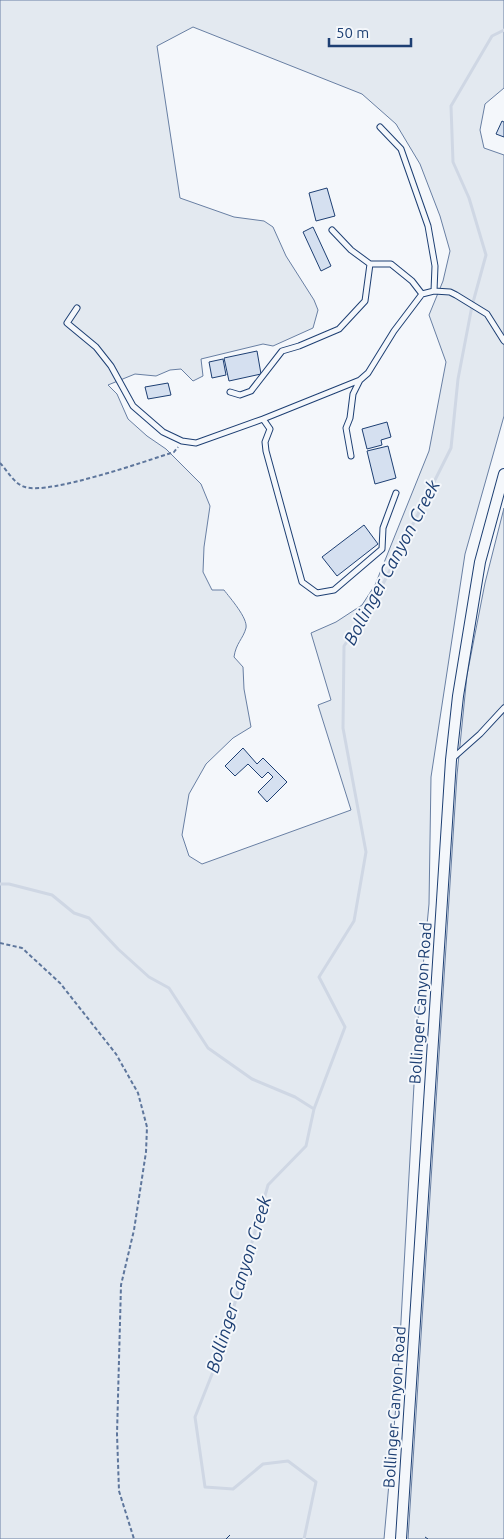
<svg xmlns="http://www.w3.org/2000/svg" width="504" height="1539" viewBox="0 0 504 1539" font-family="Ubuntu,sans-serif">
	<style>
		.green { fill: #e3e9f0; stroke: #687fa3; fill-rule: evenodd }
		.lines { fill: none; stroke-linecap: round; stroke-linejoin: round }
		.stream { stroke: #cfd7e4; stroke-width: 3 }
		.building { fill: #d5e0f0; stroke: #1d3f73 }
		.service-casing { stroke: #1d3f73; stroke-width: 7 }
		.minor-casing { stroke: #1d3f73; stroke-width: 12 }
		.path { stroke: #5e769c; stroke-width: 2; stroke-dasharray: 4 2.5; stroke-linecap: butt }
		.service { stroke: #f4f7fb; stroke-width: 5 }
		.minor { stroke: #f4f7fb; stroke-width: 10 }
		.fence { stroke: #1d3f73; stroke-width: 1; stroke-dasharray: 6 2.5; stroke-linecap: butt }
		.labels { text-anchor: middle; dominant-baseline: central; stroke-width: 4; stroke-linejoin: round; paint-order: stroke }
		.street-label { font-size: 16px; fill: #1d3f73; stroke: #f4f7fb }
		.water-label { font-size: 18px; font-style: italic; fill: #1d3f73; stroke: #f4f7fb }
	</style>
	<rect width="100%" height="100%" fill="#f4f7fb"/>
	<path class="green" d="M0 0H504V88L485 104 480 130 484 148 504 155V416L465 554 431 777 429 904 417 1030 397 1394 384 1539H0ZM193 27 362 94 396 124 420 164 440 216 450 251 443 281 429 315 446 362 429 451 375 585 362 605 336 622 311 633 331 700 318 705 351 810 202 864 189 856 182 835 189 794 206 764 233 738 251 727 244 689 243 667 234 657C236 643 243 639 246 628 248 618 230 598 224 590H212L203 572 204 547 210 506 201 484 166 449 147 436 128 419 117 394 108 385 135 374 156 376 170 370 181 369 193 381 203 376 201 359 263 344 273 346 313 328 318 310 314 300 286 256 273 227 264 221 234 217 180 198 157 46Z
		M504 508V1539H408L457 775 467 675 485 583Z"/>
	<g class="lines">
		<path class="stream" d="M0 884H9L52 895 74 913 89 918 118 949 149 977 169 988 208 1048 252 1079 295 1097 314 1109
			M304 1539 316 1482 288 1461 263 1464 233 1489 205 1487 195 1417 222 1349 268 1185 306 1146 314 1109 345 1027 319 977 354 921 366 852 343 728 344 646 377 596 451 448 458 379 472 306 486 255 469 198 453 162 451 106 492 36 504 30"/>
	</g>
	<path class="building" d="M502 121 504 122V137L496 134Z
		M327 188 335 216 316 221 309 193Z
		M313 227 331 266 321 271 303 232Z
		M257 351 261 374 229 381 224 358Z
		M223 359 226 375 212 378 209 362Z
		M168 383 171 395 148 399 145 387Z
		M387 422 391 437 381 440 382 445 367 449 362 429Z
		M388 446 396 478 375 484 367 451Z
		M364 525 378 544 337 576 322 557Z
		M243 748 257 764 263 758 287 782 267 802 258 792 273 777 268 772 262 778 248 764 235 776 225 766Z"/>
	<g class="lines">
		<g class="service-casing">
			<path id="service" d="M380 127 401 149 428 226 435 266 434 291
				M332 230 351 250 370 264H391L412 281 422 294
				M77 308 67 323 96 347 111 366 133 406 163 432 182 441 196 443 263 419 270 429 265 442 266 451 302 582 317 593 334 590 382 549 383 528 396 493
				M230 392 240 395 251 391 282 351 299 346 339 329 365 301 370 264
				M263 419 360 380
				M351 456 346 428 350 418 353 394 360 380 368 373 394 331 422 294 434 291 450 292 456 295 487 314 504 341
				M453 758 480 734 504 708"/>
		</g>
		<g class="minor-casing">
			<path id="minor" d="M401 1539 451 760 458 696 480 562 504 474"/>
		</g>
		<path class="path" d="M0 463C8 471 14 484 25 487 49 495 146 461 174 452L178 447
			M0 943 22 948 60 983 116 1054 138 1093 147 1127 146 1152 134 1230 121 1285 117 1434 119 1491 134 1539"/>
		<use href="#service" class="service"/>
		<use href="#minor" class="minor"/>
		<path class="fence" d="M425 1537 428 1539
			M226 1539 230 1535"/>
	</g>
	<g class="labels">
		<g class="street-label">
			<text transform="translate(420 1003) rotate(-86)">Bollinger Canyon Road</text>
			<text transform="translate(394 1407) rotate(-86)">Bollinger Canyon Road</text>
		</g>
		<g class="water-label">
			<text transform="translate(391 562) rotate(-62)">Bollinger Canyon Creek</text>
			<text transform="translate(238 1284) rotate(-73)">Bollinger Canyon Creek</text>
		</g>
	</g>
	<path d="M329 38v8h82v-8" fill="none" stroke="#1d3f73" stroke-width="2.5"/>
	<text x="336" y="38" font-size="15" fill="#1d3f73" stroke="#f4f7fb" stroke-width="4" paint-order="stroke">50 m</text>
</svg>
